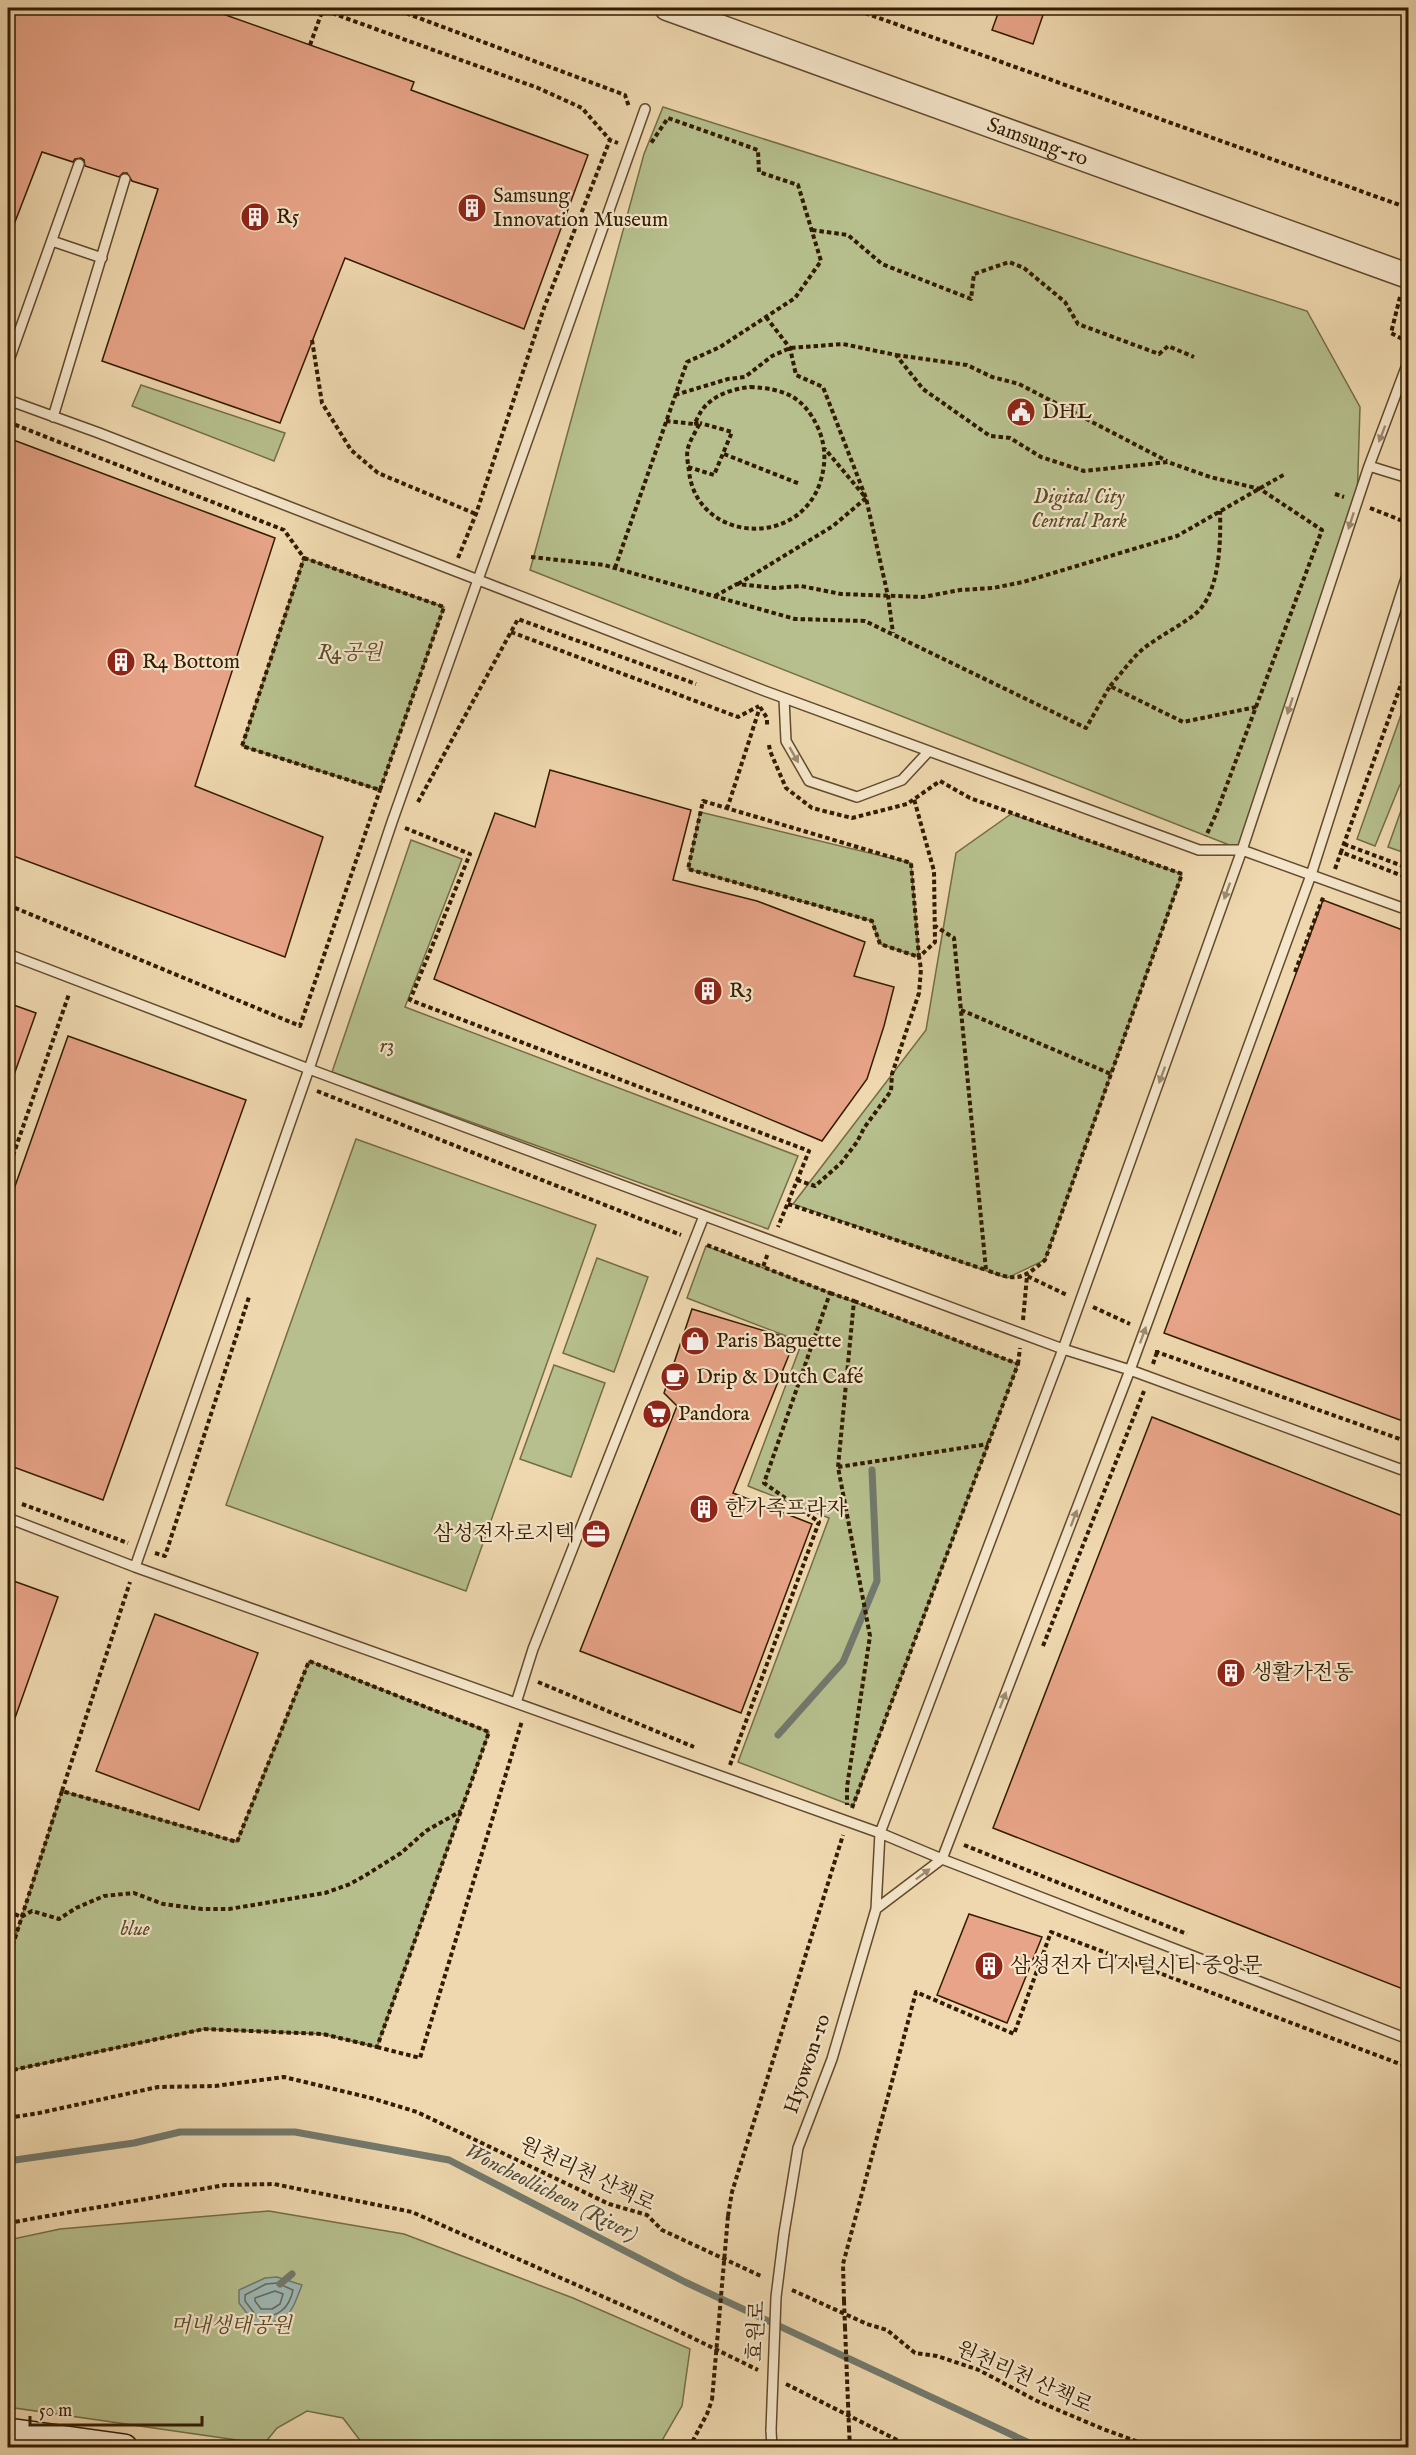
<svg xmlns="http://www.w3.org/2000/svg" width="1416" height="2455" viewBox="0 0 1416 2455" font-family="'IM FELL English','Noto Serif KR',serif">
	<style>
		.green { fill: #b6bf8d; stroke: #746d46; stroke-width: 1.5 }
		.water { fill: #9db8b5; stroke: #72796d; stroke-width: 1.5 }
		.lines { fill: none; stroke-linecap: round; stroke-linejoin: round }
		.shore { stroke: #686a5a; stroke-width: 1.5 }
		.stream { stroke: #72796d; stroke-width: 7 }
		.building { fill: #e8a488; stroke: #321b00; stroke-width: 1.5 }
		.service-casing { stroke: #614a2c; stroke-width: 12 }
		.tertiary-casing { stroke: #614a2c; stroke-width: 27 }
		.secondary-casing { stroke: #321b00; stroke-width: 30 }
		.path { stroke: #321b00; stroke-width: 4; stroke-dasharray: 4.5 3; stroke-linecap: butt }
		.service { stroke: #f5e6cb; stroke-width: 9 }
		.tertiary { stroke: #f5e6cb; stroke-width: 24 }
		.secondary { stroke: #f5e6cb; stroke-width: 27 }
		.service-bridge-casing { stroke: #614a2c; stroke-width: 12; stroke-linecap: butt }
		.path-bridge { stroke: #321b00; stroke-width: 4; stroke-dasharray: 4.5 3; stroke-linecap: butt }
		.service-bridge { stroke: #f5e6cb; stroke-width: 9 }
		.oneway { fill: #9d8b70 }
		.labels { text-anchor: middle; dominant-baseline: central; stroke-width: 4.5; stroke-linejoin: round; paint-order: stroke }
		.street-label { font-size: 21px; fill: #321b00; stroke: #f5e6cb }
		.poi-label { font-size: 21px; fill: #321b00; stroke: #f5e6cb; text-anchor: start }
		.park-label { font-size: 21px; font-style: italic; fill: #5a4c2a; stroke: #f5e6cb }
		.water-label { font-size: 22px; font-style: italic; fill: #524a36; stroke: #f5e6cb }
	</style>
	<rect width="100%" height="100%" fill="#efd8af"/>
	<filter id="stains"><feTurbulence type="fractalNoise" baseFrequency=".00333" numOctaves="4"/><feColorMatrix values="0 0 0 0 .2 0 0 0 0 .09 0 0 0 0 .02 0 0 0 .5 -.17"/></filter>
	<radialGradient id="worn" r=".72"><stop offset=".6" stop-color="#630" stop-opacity="0"/><stop offset="1" stop-color="#630" stop-opacity=".3"/></radialGradient>
	<path class="green" d="M663 107 1307 311 1360 407 1357 503 1242 850 530 570 644 154Z
		M141 385 285 433 274 461 132 406Z
		M304 558 444 607 380 790 242 746Z
		M1408 695V769L1399 787 1375 846 1357 839Z
		M1408 791V854L1388 847Z
		M700 812 911 863 919 957 880 944 872 921 688 869Z
		M1011 814 1182 874 1045 1260 1007 1278 793 1204 926 1030 956 853Z
		M411 840 462 859 405 1007 798 1156 768 1229 332 1072Z
		M356 1139 596 1225 466 1591 226 1505Z
		M706 1246 1018 1364 853 1806 738 1762 829 1518 748 1486 802 1342 687 1298Z
		M597 1258 648 1277 614 1372 563 1353Z
		M554 1365 605 1383 571 1477 520 1459Z
		M309 1661 489 1732 377 2047 323 2034 204 2029 8 2071V1960L62 1791 237 1842Z
		M269 2211 404 2234 573 2298 690 2349 682 2406 660 2444 655 2448 369 2447H365L343 2418 307 2411 277 2428 264 2444 8 2407V2240L60 2229Z"/>
	<path class="water" d="M277 2277 302 2285C290 2316 290 2320 256 2325L239 2303V2290L265 2278Z"/>
	<g class="lines">
		<path class="shore" d="M277 2283 293 2290C289 2309 278 2317 258 2318L245 2301V2295L266 2284Z
			M275 2291 283 2294 280 2304 272 2309H261L255 2301V2298Z"/>
		<path class="stream" d="M778 1735 843 1662 877 1581 872 1470
			M8 2161 134 2143 180 2132H295L449 2160 685 2282 1040 2448
			M280 2284 292 2274"/>
	</g>
	<path class="building" d="M8 8H206L414 82 411 90 588 155 524 329 345 258 280 423 102 361 158 189 132 181 127 173H123L119 177 85 166 84 160 81 158 75 159 73 162 42 152 8 240Z
		M1000 8H1032L1044 12 1033 44 992 30Z
		M8 438 275 538 195 786 323 837 285 957 8 854Z
		M550 770 691 810 673 880 757 901 865 942 854 976 894 987 884 1026 867 1079 822 1141 434 979 495 813 535 827Z
		M1323 900 1408 932V1423L1164 1333Z
		M8 1003 36 1013 10 1086H8Z
		M68 1036 246 1100 103 1500 8 1465V1206Z
		M692 1309 795 1340 733 1493 812 1524 741 1713 580 1651 677 1406 664 1393Z
		M1152 1417 1408 1518V1991L993 1828Z
		M8 1579 58 1597 10 1732H8Z
		M155 1614 258 1653 199 1810 96 1771Z
		M969 1914 1042 1937 1007 2023 937 1995Z"/>
	<g class="lines">
		<g class="service-casing">
			<path id="service" d="M52 241 102 258
				M8 363 79 164
				M8 400 99 433 765 691 1199 850H1242L1408 910
				M53 417 125 179
				M1369 466 1408 478
				M784 698 786 741 809 781 857 797 902 780 928 752
				M8 954 309 1069 1063 1349 1130 1370 1408 1472
				M8 1518 135 1567 880 1833 942 1859 1408 2039
				M135 1567 309 1069 392 822 645 109
				M516 1703 533 1649 704 1216
				M876 1909 942 1859 1130 1370 1311 875 1408 572
				M784 2233 798 2148 832 2059 876 1909 880 1833 1063 1349 1242 850 1369 466 1408 362
				M771 2430 772 2448"/>
		</g>
		<g class="tertiary-casing">
			<g id="tertiary">
				<path id="s1" d="M667 8 1408 276"/>
			</g>
		</g>
		<g class="secondary-casing">
			<path id="secondary" d="M8 2432 124 2448"/>
		</g>
		<path class="path" d="M318 8 538 88 582 108 610 140 618 143
			M392 8 625 95 629 107
			M851 8 1408 208
			M310 45 323 9
			M812 230 848 235 882 264 971 299 974 274 1009 262 1024 268 1065 302 1078 324 1159 354 1168 346 1194 357
			M1400 297 1391 333 1408 342
			M766 317 790 348 796 375 823 387 866 498 888 596 893 633
			M312 340 322 403 351 450 378 473 476 514
			M896 355 967 365 992 377 1019 384 1167 461
			M750 387C785 389 804 396 819 430 826 448 826 464 820 483 797 550 696 541 689 471 688 464 686 454 688 448 690 440 696 431 700 423L694 424C697 420 699 414 702 410 713 395 732 389 750 387Z
			M675 395 728 379 745 377 772 356 790 348 843 344 896 355 923 389 990 436 1010 438 1041 457 1084 471 1168 462 1210 477 1260 489 1322 530 1216 814 1206 836
			M666 421 694 424
			M8 422 284 530 304 558
			M724 454 800 484
			M688 467 714 475 732 432 700 423
			M1335 494 1344 497
			M1370 508 1408 523
			M531 557 604 565 795 619 865 621 1086 728 1110 686 1183 722 1256 707
			M304 558 444 607 380 790 242 746Z
			M458 558 476 514 544 308 610 140
			M615 568 687 362 720 347 795 298 821 261 798 185 759 172 758 150 668 118 651 143
			M738 584 833 526 866 498 825 449
			M715 596 737 584 775 588 801 586 841 594 923 597 960 590 993 588 1023 582 1177 536 1285 474
			M511 632 738 717 759 706
			M1408 665 1341 852 1408 878
			M1110 686C1122 673 1131 659 1144 648 1160 636 1178 627 1194 615 1220 595 1221 541 1220 511
			M760 707 767 718V725
			M769 745 770 751 786 788 812 808 852 818 907 804 940 781 970 798 1182 874 1045 1260C1021 1281 1016 1281 986 1270L954 938 935 926
			M703 801 911 863 919 957 880 944 872 921 688 869Z
			M418 802 518 619 696 684
			M727 809 760 707
			M405 828 470 854 410 1000 809 1151 778 1227
			M1344 844 1408 868
			M1335 869 1341 852
			M8 905 300 1026 380 790
			M1295 972 1324 895
			M961 1010 1111 1074
			M317 1091 681 1235
			M8 1170 69 994
			M797 1180 815 1186 841 1163 857 1142 864 1128 891 1091 892 1074 919 993 921 969 919 957 935 942 934 871 914 799
			M788 1204 986 1270
			M707 1245 763 1267
			M830 1293 854 1301 838 1467 870 1636 847 1787V1805
			M1093 1307 1130 1324
			M1023 1320 1027 1276 1067 1295
			M1157 1350V1352L1408 1442
			M1018 1364 1020 1348
			M1153 1364 1157 1352
			M838 1467 988 1444
			M22 1504 128 1543
			M155 1553 165 1556 249 1297
			M1043 1646 1144 1391
			M538 1682 694 1747
			M730 1765 819 1522 764 1483 830 1293 763 1267 768 1253
			M62 1791 130 1582
			M852 1808 1018 1364 854 1301
			M964 1845 1187 1934
			M8 1911 21 1917 32 1911 59 1919 76 1908 104 1896 134 1893 163 1904 202 1909H229L325 1893 350 1884 366 1875 401 1853 426 1831 461 1811
			M8 1960 62 1791 237 1842 309 1661 489 1732 377 2047 323 2034 204 2029 8 2071
			M377 2047 420 2058 522 1721
			M8 2118 39 2113 158 2087 215 2086 284 2077 371 2098 417 2112 609 2204 647 2215 662 2230 763 2277
			M728 2216 732 2192 843 1835
			M8 2223 225 2185 274 2184 412 2212 658 2321 758 2370
			M792 2290 867 2324 887 2330 915 2353 937 2356 979 2370 1037 2401 1103 2429 1155 2448
			M844 2301 843 2264 916 1992 1014 2034 1051 1932 1408 2067
			M845 2327 848 2403
			M786 2384 913 2448
			M849 2428 850 2448
			M148 2444 177 2448
			M689 2448 707 2414 712 2400"/>
		<use href="#service" class="service"/>
		<use href="#tertiary" class="tertiary"/>
		<use href="#secondary" class="secondary"/>
		<g class="service-bridge-casing">
			<path id="service-bridge" d="M771 2430 776 2297 784 2233"/>
		</g>
		<path class="path-bridge" d="M844 2301 845 2327
			M712 2400 728 2216
			M848 2403 849 2428"/>
		<use href="#service-bridge" class="service-bridge"/>
	</g>
	<defs><path id="oneway-solid" d="M-6-.8H1V-3.2L6.5 0L1 3.2V.8H-6Z" transform="scale(1.5)"/></defs>
	<g class="oneway">
		<use href="#oneway-solid" transform="translate(1382 434) rotate(111)"/>
		<use href="#oneway-solid" transform="translate(1351 521) rotate(108)"/>
		<use href="#oneway-solid" transform="translate(1290 706) rotate(108)"/>
		<use href="#oneway-solid" transform="translate(794 755) rotate(60)"/>
		<use href="#oneway-solid" transform="translate(1227 891) rotate(110)"/>
		<use href="#oneway-solid" transform="translate(1162 1075) rotate(110)"/>
		<use href="#oneway-solid" transform="translate(1143 1335) rotate(-70)"/>
		<use href="#oneway-solid" transform="translate(1074 1518) rotate(-69)"/>
		<use href="#oneway-solid" transform="translate(1003 1700) rotate(-69)"/>
		<use href="#oneway-solid" transform="translate(923 1874) rotate(-37)"/>
	</g>
	<defs>
		<g id="building-disc" transform="scale(1.5)"><circle r="9.5" fill="#8f2418" stroke="#f5e6cb"/><path d="M-4-6H4V6H1V3H-1V6H-4ZM-2.5-4.3h1.7v1.8h-1.7ZM.8-4.3h1.7v1.8H.8ZM-2.5-1h1.7V.8h-1.7ZM.8-1h1.7V.8H.8Z" fill="#fff"/></g>
		<g id="civic-disc" transform="scale(1.5)"><circle r="9.5" fill="#8f2418" stroke="#f5e6cb"/><path d="M-.6-6.5H3V-4.5H.6V-3L4-1V1h2V6H-6V1h2V-1L-.6-3ZM-1.2 2.5V6h2.4V2.5Z" fill="#fff"/></g>
		<g id="shop-disc" transform="scale(1.5)"><circle r="9.5" fill="#8f2418" stroke="#f5e6cb"/><path d="M-5-2.5h2.3a2.7 3.5 0 0 1 5.4 0H5L5.5 6h-11ZM-1.5-2.5h3a1.5 2.3 0 0 0-3 0Z" fill="#fff"/></g>
		<g id="cafe-disc" transform="scale(1.5)"><circle r="9.5" fill="#8f2418" stroke="#f5e6cb"/><path d="M-5.5-4.5H6V0H3Q3 3.5 0 3.5H-2.5Q-5.5 3.5-5.5 0ZM3-3.2v2h1.7v-2ZM-6 4.5H4V6H-6Z" fill="#fff"/></g>
		<g id="supermarket-disc" transform="scale(1.5)"><circle r="9.5" fill="#8f2418" stroke="#f5e6cb"/><path d="M-6-5.5h2.5l.6 2H6L4.5 2H-2.5L-4.4-4H-6ZM-1.5 3.2a1.3 1.3 0 1 0 .1 0ZM3 3.2a1.3 1.3 0 1 0 .1 0Z" fill="#fff"/></g>
		<g id="office-disc" transform="scale(1.5)"><circle r="9.5" fill="#8f2418" stroke="#f5e6cb"/><path d="M-6-3h4V-5.5h4V-3h4V5H-6ZM-1-4.5V-3h2v-1.5ZM-6 0V1H6V0Z" fill="#fff"/></g>
	</defs>
	<g fill-rule="evenodd">
		<use href="#building-disc" x="472" y="208"/>
		<use href="#building-disc" x="255" y="217"/>
		<use href="#civic-disc" x="1021" y="412"/>
		<use href="#building-disc" x="121" y="662"/>
		<use href="#building-disc" x="708" y="991"/>
		<use href="#shop-disc" x="695" y="1341"/>
		<use href="#cafe-disc" x="675" y="1377"/>
		<use href="#supermarket-disc" x="657" y="1414"/>
		<use href="#building-disc" x="704" y="1509"/>
		<use href="#office-disc" x="596" y="1534"/>
		<use href="#building-disc" x="1231" y="1673"/>
		<use href="#building-disc" x="989" y="1966"/>
	</g>
	<g class="labels">
		<g class="street-label">
			<text stroke="none"><textPath href="#s1" startOffset="394">Samsung-ro</textPath></text>
			<text transform="translate(808 2064) rotate(-71)">Hyowon-ro</text>
			<text transform="translate(587 2175) rotate(25)">원천리천 산책로</text>
			<text transform="translate(757 2331) rotate(-87)">효원로</text>
			<text transform="translate(1024 2378) rotate(24)">원천리천 산책로</text>
		</g>
		<g class="poi-label">
			<text x="493" y="196">Samsung<tspan x="493" dy="24">Innovation Museum</tspan></text>
			<text x="276" y="217">R5</text>
			<text x="1042" y="412">DHL</text>
			<text x="142" y="662">R4 Bottom</text>
			<text x="729" y="991">R3</text>
			<text x="716" y="1341">Paris Baguette</text>
			<text x="696" y="1377">Drip &amp; Dutch Café</text>
			<text x="678" y="1414">Pandora</text>
			<text x="725" y="1509">한가족프라자</text>
			<text x="575" y="1534" text-anchor="end">삼성전자로지텍</text>
			<text x="1252" y="1673">생활가전동</text>
			<text x="1010" y="1966">삼성전자 디지털시티 중앙문</text>
		</g>
		<g class="park-label">
			<text x="1079" y="497">Digital City<tspan x="1079" dy="24">Central Park</tspan></text>
			<text x="350" y="653">R4공원</text>
			<text x="387" y="1046">r3</text>
			<text x="135" y="1929">blue</text>
			<text x="231" y="2326">머내생태공원</text>
		</g>
		<g class="water-label">
			<text transform="translate(551 2193) rotate(27)">Woncheollicheon (River)</text>
		</g>
	</g>
	<rect width="1416" height="2455" fill="none" stroke="#efd8af" stroke-width="30"/>
	<rect x="9" y="9" width="1398" height="2437" fill="none" stroke="#321b00" stroke-width="3"/>
	<rect x="15" y="15" width="1386" height="2425" fill="none" stroke="#321b00" stroke-width="1.5"/>
	<path d="M30 2416v9h172v-9" fill="none" stroke="#321b00" stroke-width="3"/>
	<text x="39" y="2416" font-size="18" fill="#321b00" stroke="#f5e6cb" stroke-width="4.5" paint-order="stroke">50 m</text>
	<rect width="100%" height="100%" filter="url(#stains)"/>
	<rect width="100%" height="100%" fill="url(#worn)"/>
</svg>
